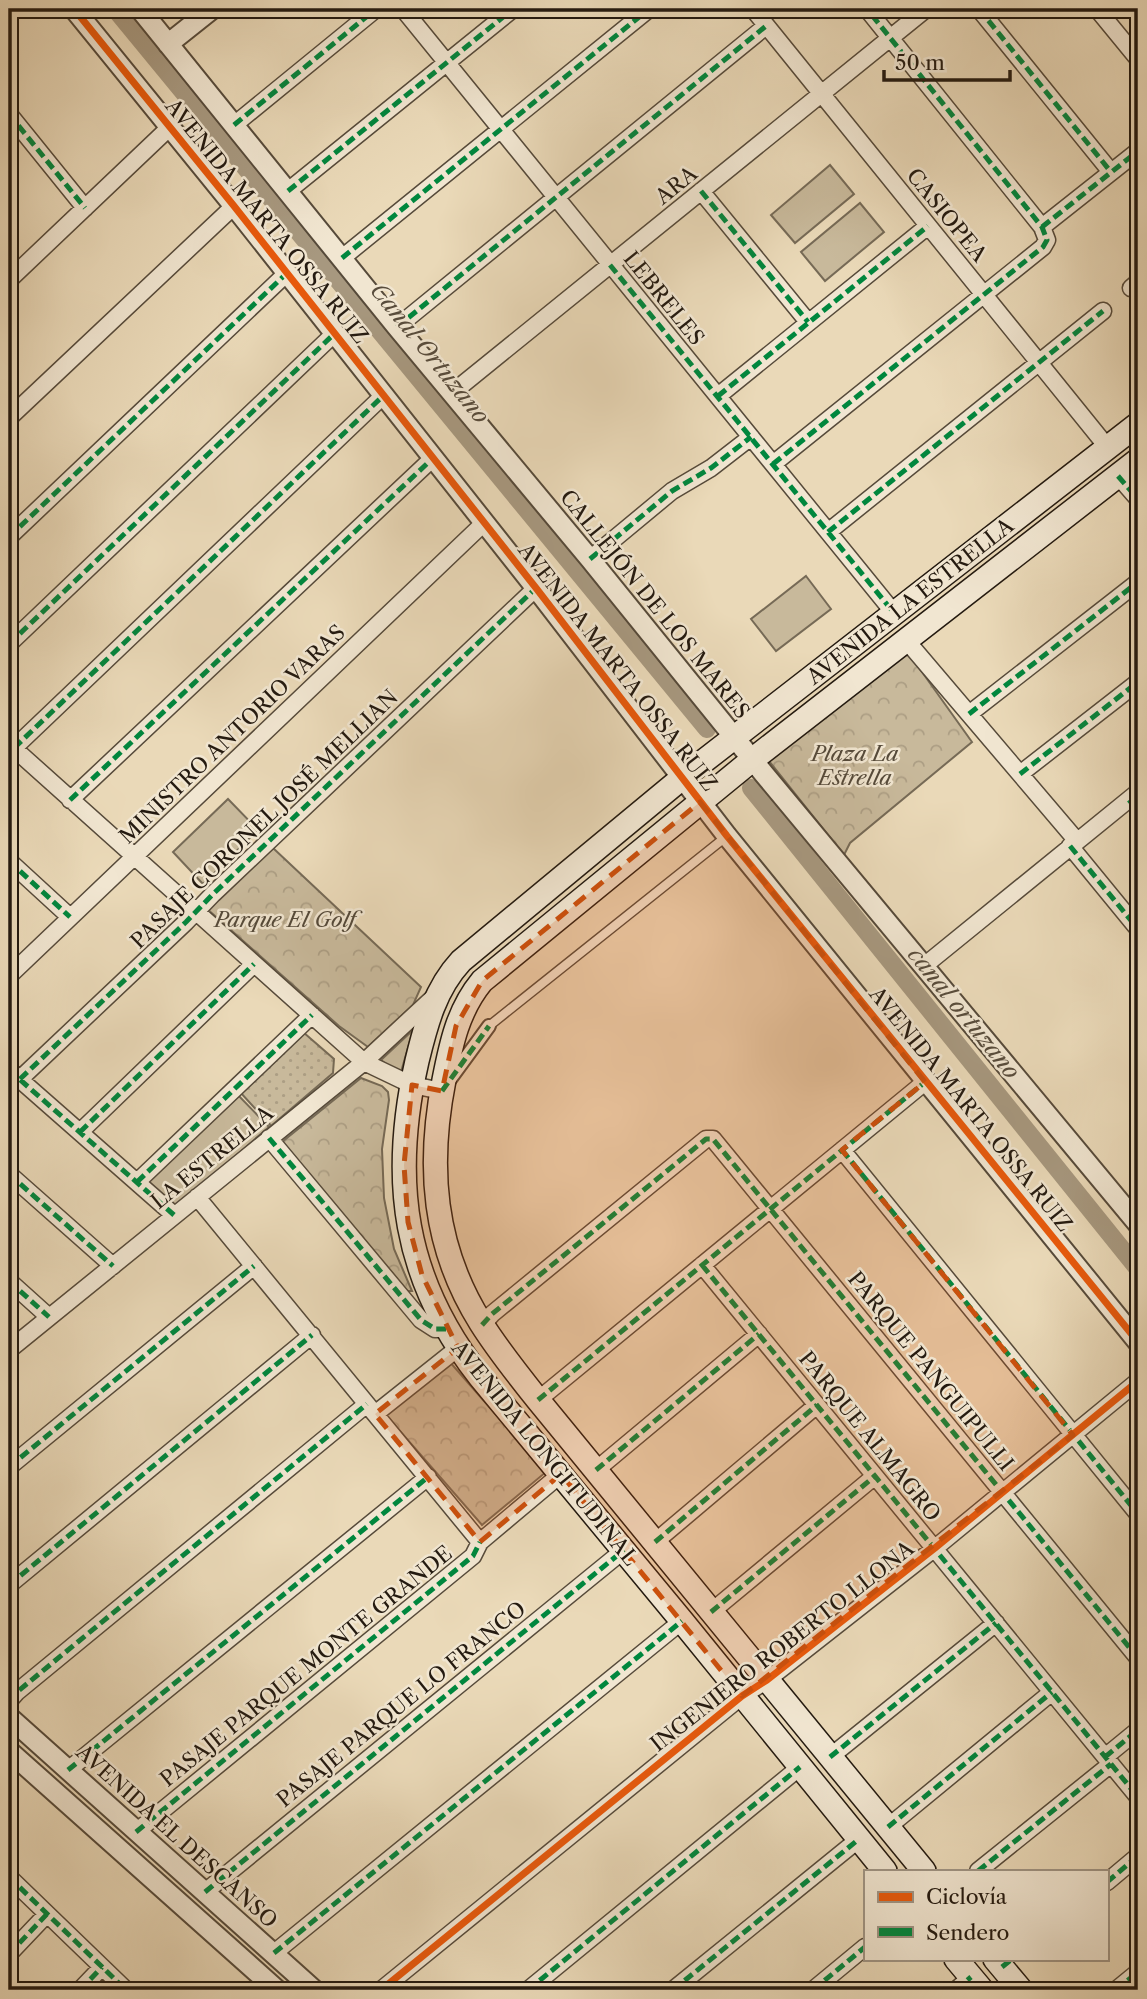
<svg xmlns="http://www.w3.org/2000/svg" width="1147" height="1999" viewBox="0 0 1147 1999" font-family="'Libre Caslon Text',serif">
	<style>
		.grass { fill: #c8b99b; stroke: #766a56; stroke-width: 2 }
		.park { fill: url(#park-crowns); stroke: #766a56; stroke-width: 2 }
		.garden { fill: url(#garden-dots); stroke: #766a56; stroke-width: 2 }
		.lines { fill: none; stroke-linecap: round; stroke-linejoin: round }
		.canal { stroke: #a7987f; stroke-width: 18 }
		.service-casing { stroke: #564a3a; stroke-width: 11 }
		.pedestrian-casing { stroke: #564a3a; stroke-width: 16 }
		.minor-casing { stroke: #564a3a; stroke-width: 19 }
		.tertiary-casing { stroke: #564a3a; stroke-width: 23 }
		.secondary-casing { stroke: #241a10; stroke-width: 26 }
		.service { stroke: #f1e6d1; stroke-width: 8 }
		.pedestrian { stroke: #f1e6d1; stroke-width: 12 }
		.minor { stroke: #f1e6d1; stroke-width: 16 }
		.tertiary { stroke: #f1e6d1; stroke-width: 19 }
		.secondary { stroke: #f1e6d1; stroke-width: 23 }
		.quiet { stroke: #00873e; stroke-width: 5; stroke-dasharray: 10 5; stroke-linecap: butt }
		.cycleway-casing { stroke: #f1e6d1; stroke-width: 11 }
		.cycleway { stroke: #e8590c; stroke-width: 7 }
		.marked { fill: #cb500d; fill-opacity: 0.2; stroke: #cb500d; stroke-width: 5; stroke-dasharray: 14 9; stroke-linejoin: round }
		.labels { text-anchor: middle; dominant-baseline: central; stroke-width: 5; stroke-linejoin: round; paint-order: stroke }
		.street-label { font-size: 21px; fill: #241a10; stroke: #f1e6d1 }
		.park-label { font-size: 21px; font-style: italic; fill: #554a3a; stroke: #f1e6d1 }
		.water-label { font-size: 23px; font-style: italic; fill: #584c3c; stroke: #f1e6d1 }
	</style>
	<defs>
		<pattern id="park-crowns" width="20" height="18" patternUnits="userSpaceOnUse" patternTransform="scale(1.75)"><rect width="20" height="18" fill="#c8b99b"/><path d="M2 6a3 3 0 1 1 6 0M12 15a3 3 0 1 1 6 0" fill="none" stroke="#ac9e84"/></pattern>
		<pattern id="garden-dots" width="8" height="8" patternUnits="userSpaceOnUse" patternTransform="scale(1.75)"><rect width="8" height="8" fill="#c8b99b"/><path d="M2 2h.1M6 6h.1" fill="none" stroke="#ac9e84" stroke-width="1.8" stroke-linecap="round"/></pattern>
	</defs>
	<rect width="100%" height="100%" fill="#ead9b8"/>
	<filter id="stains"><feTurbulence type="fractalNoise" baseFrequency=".00286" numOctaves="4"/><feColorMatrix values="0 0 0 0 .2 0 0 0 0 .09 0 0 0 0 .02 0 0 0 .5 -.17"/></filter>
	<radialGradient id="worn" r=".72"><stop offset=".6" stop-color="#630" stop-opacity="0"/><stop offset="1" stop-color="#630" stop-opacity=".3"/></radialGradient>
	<path class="grass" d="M830 165 854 194 795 243 771 215Z
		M860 203 884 232 825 281 801 252Z
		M806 576 831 609 776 651 751 619Z
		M228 799 258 830 203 884 173 852Z
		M413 1030 401 1072 391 1068 381 1060Z
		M237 1094 269 1127 175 1208 145 1181Z"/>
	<path class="park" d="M907 651 972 742 850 843 844 855 769 761Z
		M273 848 421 987 413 1005 368 1047 339 1026 206 908Z
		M361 1078 382 1086 388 1092 389 1100 382 1149 384 1198 394 1249 412 1291H407L282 1142Z
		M449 1361 546 1472 482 1525 385 1414Z"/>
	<path class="garden" d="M303 1032 334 1059 333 1073 271 1126 240 1092Z"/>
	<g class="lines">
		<path class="canal" d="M115 9 707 729
			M751 788 1138 1269"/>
		<g class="service-casing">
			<path id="service" d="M489 1026 727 836"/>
		</g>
		<g class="pedestrian-casing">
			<path id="pedestrian" d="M448 1082 489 1026"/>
		</g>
		<g class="minor-casing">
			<path id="minor" d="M403 9 894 613
				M753 9 1108 448
				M979 9 1111 172
				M1097 9 1138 59
				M9 114 85 208
				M234 125 376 9
				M288 191 513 9
				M701 191 808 322
				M1042 227 1138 151
				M342 258 649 9
				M9 280 170 127
				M1131 288 1138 282
				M397 327 766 26
				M452 393 926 9
				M718 396 928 226
				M9 418 234 206
				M773 464 1043 247 1047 240 1042 227 867 9
				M1118 476 1138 499
				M828 532 1103 311
				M9 537 287 273
				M590 559 672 491 711 468 751 437
				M906 640 1077 841
				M9 644 335 333
				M969 714 1138 582
				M9 744 364 1062 412 1085 442 1091
				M14 748 384 395
				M1020 774 1138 682
				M70 800 433 458
				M1070 846 1138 929
				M9 861 70 917
				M924 966 1138 792
				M9 976 484 523
				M9 1070 174 1215
				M20 1079 186 922 213 894 536 588
				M80 1132 254 964
				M269 1138 421 1320 435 1329H446
				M842 1150 1138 1514
				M9 1174 113 1266
				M137 1182 312 1015
				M197 1197 480 1542
				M702 1265 1138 1797
				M9 1281 49 1317
				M482 1325 492 1314 706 1139H713L1138 1658
				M9 1350 364 1062 435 996
				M538 1400 925 1082
				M375 1414 458 1348
				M9 1467 254 1266
				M596 1470 759 1334
				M655 1542 817 1405
				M9 1585 312 1335
				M711 1612 875 1476
				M9 1701 17 1692 367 1404
				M830 1757 996 1623
				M1105 1757 1138 1730
				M68 1770 428 1477
				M888 1827 1052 1692
				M136 1832 473 1556 480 1542 561 1474
				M978 1871 1111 1764
				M9 1877 126 1990
				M1107 1882 1138 1856
				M205 1892 624 1550
				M274 1953 682 1621
				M9 1954 47 1914
				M80 1990 102 1967
				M381 1990 742 1696 767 1680 935 1548 1138 1381
				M528 1990 800 1767
				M673 1990 859 1839
				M813 1990 865 1947
				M956 1990 971 1977
				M1116 1990 1138 1972"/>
		</g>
		<g class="tertiary-casing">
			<path id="tertiary" d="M74 9 234 206 536 588 727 836 1138 1342
				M140 9 397 327 590 559 764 774 1138 1224
				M168 44 212 9
				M9 1717 314 1990
				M9 1751 277 1990"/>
		</g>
		<g class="secondary-casing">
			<path id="secondary" d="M885 1871 682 1621 480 1377C403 1279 390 1180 417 1061 426 1024 435 989 461 961L682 778 1138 424
				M924 1871 538 1400C518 1375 498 1350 481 1323 433 1247 427 1166 444 1080 451 1044 458 1010 482 981L752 760 1138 460
				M956 1959 982 1990
				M995 1959 1021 1990"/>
		</g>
		<use href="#service" class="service"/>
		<use href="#pedestrian" class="pedestrian"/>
		<use href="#minor" class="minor"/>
		<use href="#tertiary" class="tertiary"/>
		<use href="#secondary" class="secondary"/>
		<path class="quiet" d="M979 9 1111 172
			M9 114 85 208
			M234 125 376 9
			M288 191 513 9
			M701 191 808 322
			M1042 227 1138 151
			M342 258 649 9
			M610 265 894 613
			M1131 288 1138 282
			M397 327 766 26
			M718 396 928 226
			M773 464 1043 247 1047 240 1042 227 867 9
			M1118 476 1138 499
			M828 532 1103 311
			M9 537 287 273
			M590 559 672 491 711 468 751 437
			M9 644 335 333
			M969 714 1138 582
			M14 748 384 395
			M1020 774 1138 682
			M70 800 433 458
			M1129 800 1138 811
			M1070 846 1138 929
			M9 861 70 917
			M9 967 13 971
			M9 1070 174 1215
			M20 1079 186 922 213 894 536 588
			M442 1091 489 1026
			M80 1132 254 964
			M269 1138 421 1320 435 1329H446
			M842 1150 1138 1514
			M9 1174 113 1266
			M137 1182 312 1015
			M702 1265 1138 1797
			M9 1281 49 1317
			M482 1325 492 1314 706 1139H713L1138 1658
			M538 1400 925 1082
			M9 1467 254 1266
			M596 1470 759 1334
			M655 1542 817 1405
			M9 1585 312 1335
			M711 1612 875 1476
			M9 1701 17 1692 367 1404
			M830 1757 996 1623
			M1105 1757 1138 1730
			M68 1770 428 1477
			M888 1827 1052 1692
			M136 1832 473 1556 480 1542
			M978 1871 1111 1764
			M9 1877 126 1990
			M1107 1882 1138 1856
			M205 1892 624 1550
			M274 1953 682 1621
			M9 1954 47 1914
			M1002 1967 1012 1959
			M80 1990 102 1967
			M528 1990 800 1767
			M673 1990 859 1839
			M813 1990 865 1947
			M956 1990 971 1977
			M1116 1990 1138 1972"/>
		<g class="cycleway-casing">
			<path id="cycleway" d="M74 9 234 206 536 588 727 836 1138 1342
				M381 1990 742 1696 767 1680 935 1548 1138 1381"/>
		</g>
		<use href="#cycleway" class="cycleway"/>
	</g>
	<path class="marked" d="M700 802 925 1082 842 1150 1073 1435 742 1696 561 1474 480 1542 375 1414 458 1348 422 1275 408 1222 404 1165 412 1085 442 1091 456 1026 482 981Z"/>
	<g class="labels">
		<g class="street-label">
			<text transform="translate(676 185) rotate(-39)">ARA</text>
			<text transform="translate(947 215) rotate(51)">CASIOPEA</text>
			<text transform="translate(267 221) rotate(51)">AVENIDA MARTA OSSA RUIZ</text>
			<text transform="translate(664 298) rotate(51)">LEBRELES</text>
			<text transform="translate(910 601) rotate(-38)">AVENIDA LA ESTRELLA</text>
			<text transform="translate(655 604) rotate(51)">CALLEJÓN DE LOS MARES</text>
			<text transform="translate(618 667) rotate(52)">AVENIDA MARTA OSSA RUIZ</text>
			<text transform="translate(232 734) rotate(-44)">MINISTRO ANTORIO VARAS</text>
			<text transform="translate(264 819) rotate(-44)">PASAJE CORONEL JOSÉ MELLIAN</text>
			<text transform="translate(971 1109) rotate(51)">AVENIDA MARTA OSSA RUIZ</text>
			<text transform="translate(212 1157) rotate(-39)">LA ESTRELLA</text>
			<text transform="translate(931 1371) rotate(51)">PARQUE PANGUIPULLI</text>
			<text transform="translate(870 1436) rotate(51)">PARQUE ALMAGRO</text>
			<text transform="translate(545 1453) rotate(51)">AVENIDA LONGITUDINAL</text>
			<text transform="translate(782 1646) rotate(-38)">INGENIERO ROBERTO LLONA</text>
			<text transform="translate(306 1666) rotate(-39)">PASAJE PARQUE MONTE GRANDE</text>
			<text transform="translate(401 1704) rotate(-39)">PASAJE PARQUE LO FRANCO</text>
			<text transform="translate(177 1836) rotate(42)">AVENIDA EL DESCANSO</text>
		</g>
		<g class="park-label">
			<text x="855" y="753">Plaza La<tspan x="855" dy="24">Estrella</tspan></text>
			<text x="285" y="919">Parque El Golf</text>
		</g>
		<g class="water-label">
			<text transform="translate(430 353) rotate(51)">Canal Ortuzano</text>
			<text transform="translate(964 1013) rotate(51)">canal ortuzano</text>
		</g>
	</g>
	<rect width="1147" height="1999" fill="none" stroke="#ead9b8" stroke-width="35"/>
	<rect x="10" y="10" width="1126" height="1978" fill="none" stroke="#241a10" stroke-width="3.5"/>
	<rect x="18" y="18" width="1112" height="1964" fill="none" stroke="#241a10" stroke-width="2"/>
	<rect x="864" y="1870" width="245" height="91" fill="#f1e6d1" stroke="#9f9484" stroke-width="2"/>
	<rect x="878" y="1892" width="35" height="10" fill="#e8590c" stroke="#9f9484" stroke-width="2"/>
	<text x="926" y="1904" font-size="21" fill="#241a10">Ciclovía</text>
	<rect x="878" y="1927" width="35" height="10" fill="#00873e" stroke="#9f9484" stroke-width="2"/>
	<text x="926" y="1940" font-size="21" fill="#241a10">Sendero</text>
	<path d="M884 70v10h126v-10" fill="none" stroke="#241a10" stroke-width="3.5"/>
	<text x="895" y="70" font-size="21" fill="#241a10" stroke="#f1e6d1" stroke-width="5" paint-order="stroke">50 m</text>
	<rect width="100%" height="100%" filter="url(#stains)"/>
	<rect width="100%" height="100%" fill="url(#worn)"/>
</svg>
